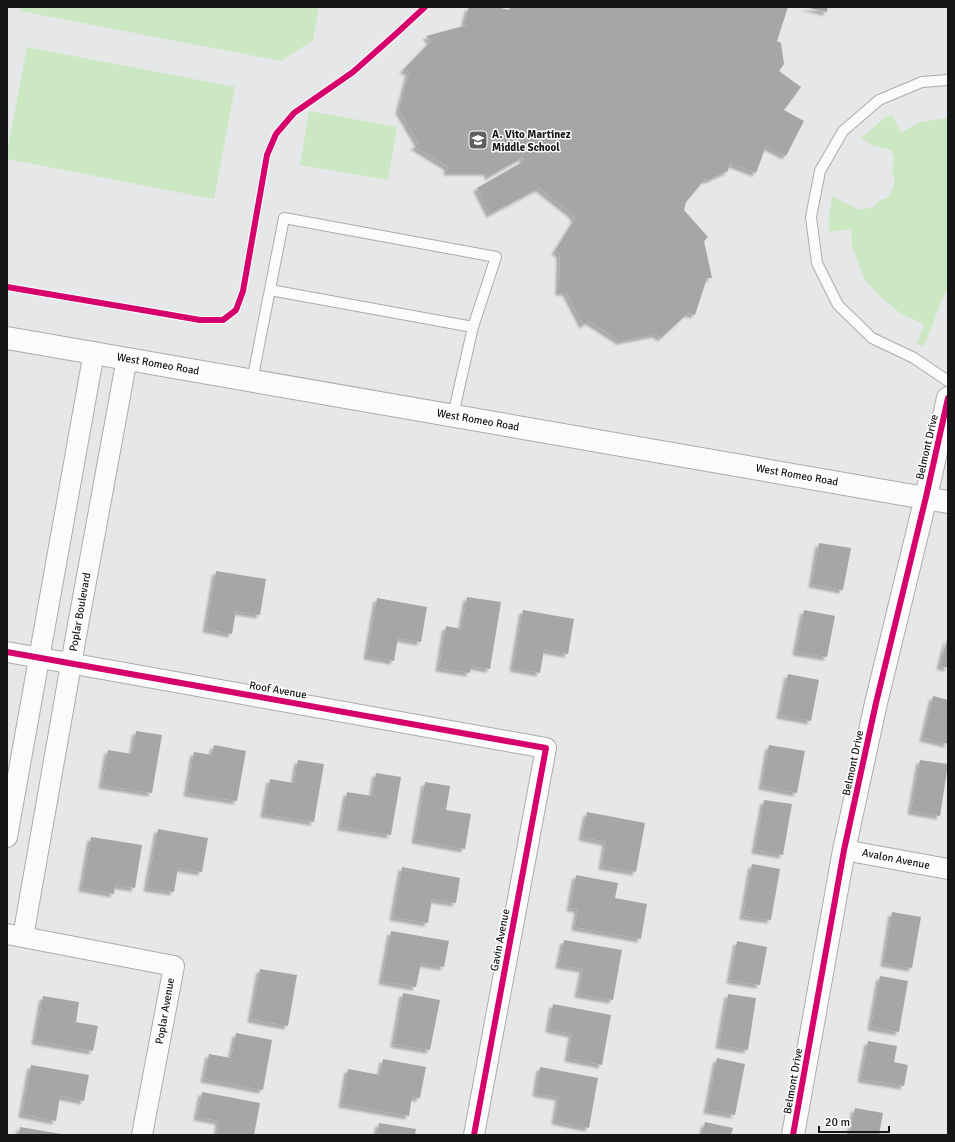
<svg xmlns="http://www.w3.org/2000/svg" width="955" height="1142" viewBox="0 0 955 1142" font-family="Signika,sans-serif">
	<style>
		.green { fill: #cce8c3 }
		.building { fill: #a5a7a7; filter: url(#shadow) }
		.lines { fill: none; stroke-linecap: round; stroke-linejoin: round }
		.service-casing { stroke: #aaacad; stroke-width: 12 }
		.minor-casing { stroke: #aaacad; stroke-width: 22 }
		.tertiary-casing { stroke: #aaacad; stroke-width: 24 }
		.secondary-casing { stroke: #aaacad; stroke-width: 24 }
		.service { stroke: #fbfbfc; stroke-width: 10 }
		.minor { stroke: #fbfbfc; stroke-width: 20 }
		.tertiary { stroke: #fbfbfc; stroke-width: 22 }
		.secondary { stroke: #fbfbfc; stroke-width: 22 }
		.cycleway-casing { stroke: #fff; stroke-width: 8 }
		.cycleway { stroke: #d6006c; stroke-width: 6 }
		.labels { text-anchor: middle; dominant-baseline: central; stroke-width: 3; stroke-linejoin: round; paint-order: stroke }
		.poi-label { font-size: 11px; font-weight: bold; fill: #151617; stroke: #fff; text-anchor: start }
		.street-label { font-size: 11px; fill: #151617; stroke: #fff }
	</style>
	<defs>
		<filter id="shadow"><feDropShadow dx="-3.5" dy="3.5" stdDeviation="1" flood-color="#0004"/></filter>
	</defs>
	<rect width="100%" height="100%" fill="#e5e7e8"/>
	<path class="green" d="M20 7H319L313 40 281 61 20 11Z
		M27 47 235 87 214 199 7 159V153Z
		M309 111 397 127 388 180 300 165Z
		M892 115 901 132 921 122 948 118V287L941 302 924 346 917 344 924 324 901 314 879 295 865 280 852 246 851 229 829 232V216L832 196 859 210 874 207 880 200 887 198 893 189 895 178 892 172 894 158 891 150 873 146 861 138 886 117Z"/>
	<path class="building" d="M469 7H497L509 10 510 7H788L777 41 781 43 784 64 779 71 801 87 784 110 804 121 786 156 766 146 756 173 730 163 728 171 708 180 705 179 686 202 684 210 708 237 704 241 712 278H707L695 315 688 313 661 338 656 334 620 341 589 321 583 325 566 292H559L560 254 555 251 575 219 572 214 539 188 490 214 477 188 524 161 523 157 488 177V172H447L448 167 414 146 419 144 399 110 409 72 403 70 431 41 426 36 467 25 465 21Z
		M804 7H828L827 12Z
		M819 543 851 548 843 590 812 584Z
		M216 571 266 579 260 615 236 611 232 634 206 629Z
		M467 597 501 602 490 669 471 666 470 673 439 668 446 626 461 629Z
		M377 598 427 607 421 642 398 638 394 661 367 656Z
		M523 610 574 619 568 654 544 650 540 673 513 668Z
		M804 610 835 616 827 657 796 652Z
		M947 639H948V668L940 666Z
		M788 674 819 680 811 721 780 715Z
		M933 696 948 700V744L923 738Z
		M136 731 162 735 152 793 102 785 108 750 132 754Z
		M214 745 246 751 237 801 187 793 194 752 212 755Z
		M769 745 805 751 797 793 762 786Z
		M298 760 324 764 314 822 264 814 270 779 294 783Z
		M920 760 948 764 940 816 911 811Z
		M376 773 401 777 391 835 341 827 347 792 372 796Z
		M425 782 450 786 446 810 471 814 465 849 415 840Z
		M764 800 792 804 783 855 755 850Z
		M587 812 645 823 636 872 602 866 606 842 582 837Z
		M158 829 208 838 202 872 178 868 174 892 147 888Z
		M91 837 142 845 135 888 115 885 114 894 82 888Z
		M752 864 780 869 771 920 743 916Z
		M402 867 460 878 456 903 432 899 428 923 393 917Z
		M576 875 618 883 615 898 647 904 641 939 575 927 578 909 570 908Z
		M892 912 921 917 912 968 884 963Z
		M391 931 449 941 444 967 421 963 416 987 382 981Z
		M564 940 622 950 613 1000 578 994 583 969 559 965Z
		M737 941 767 947 760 985 730 980Z
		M260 969 297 975 288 1026 251 1019Z
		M880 976 908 981 899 1032 871 1027Z
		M403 993 440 1000 430 1050 394 1044Z
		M728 994 756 998 748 1050 719 1045Z
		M43 996 79 1002 76 1022 98 1026 93 1051 35 1041Z
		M553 1004 611 1015 602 1065 568 1058 572 1034 549 1029Z
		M236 1033 272 1040 263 1090 204 1079 209 1054 231 1058Z
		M868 1041 897 1046 894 1062 908 1065 904 1086 861 1079Z
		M717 1058 745 1064 735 1115 707 1110Z
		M383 1059 426 1067 420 1098 412 1097 409 1116 342 1104 348 1069 380 1075Z
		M31 1065 89 1075 84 1101 60 1096 56 1121 22 1114Z
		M540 1067 598 1078 589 1128 555 1121 559 1097 536 1093Z
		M202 1092 260 1103 254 1135H217L219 1121 197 1117Z
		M855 1108 883 1113 879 1135H850Z
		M705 1122 733 1128 731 1135H702Z
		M379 1123 416 1129 415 1135H377Z
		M20 1127 61 1134V1135H19Z"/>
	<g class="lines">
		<g class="service-casing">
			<path id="service" d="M948 80 922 82 879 100 843 131 820 171 811 217 817 263 838 305 872 338 914 358 948 381
				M270 290 473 327
				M252 381 284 218 496 257 473 327 453 415"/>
		</g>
		<g class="minor-casing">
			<path id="minor" d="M7 652 546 748 474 1135
				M7 837 94 352
				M844 850 948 869
				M7 934 174 966 142 1135
				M23 937 76 636 127 358"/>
		</g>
		<g class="tertiary-casing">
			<path id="tertiary" d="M793 1135 844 850 876 703 926 497 948 398"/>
		</g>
		<g class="secondary-casing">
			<path id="secondary" d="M7 338 948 502"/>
		</g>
		<use href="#service" class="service"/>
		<use href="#minor" class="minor"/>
		<use href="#tertiary" class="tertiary"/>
		<use href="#secondary" class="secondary"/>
		<g class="cycleway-casing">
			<path id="cycleway" d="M7 287 154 312 200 320H223L236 310 243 291 267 155 276 134 294 113 353 72 398 32 425 7
				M7 652 546 748 474 1135
				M793 1135 844 850 876 703 926 497 948 398"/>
		</g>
		<use href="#cycleway" class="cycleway"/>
	</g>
	<defs>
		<g id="school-square" transform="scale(1)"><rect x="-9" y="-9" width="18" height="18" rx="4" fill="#5e5f60" stroke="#fff"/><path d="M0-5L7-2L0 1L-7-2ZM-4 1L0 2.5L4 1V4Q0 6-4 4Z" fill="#fff"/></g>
	</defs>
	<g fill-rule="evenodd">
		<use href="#school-square" x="478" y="140"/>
	</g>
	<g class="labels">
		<g class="poi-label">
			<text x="492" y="134">A. Vito Martinez<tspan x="492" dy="13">Middle School</tspan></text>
		</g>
		<g class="street-label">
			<text transform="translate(158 364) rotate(10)">West Romeo Road</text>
			<text transform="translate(478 420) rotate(10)">West Romeo Road</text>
			<text transform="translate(927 447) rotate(-77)">Belmont Drive</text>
			<text transform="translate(797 475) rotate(10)">West Romeo Road</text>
			<text transform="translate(80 612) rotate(-80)">Poplar Boulevard</text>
			<text transform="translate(278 690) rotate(10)">Roof Avenue</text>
			<text transform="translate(853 763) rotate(-78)">Belmont Drive</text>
			<text transform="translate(896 859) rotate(11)">Avalon Avenue</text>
			<text transform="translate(500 940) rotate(-79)">Gavin Avenue</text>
			<text transform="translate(165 1011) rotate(-80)">Poplar Avenue</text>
			<text transform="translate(793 1081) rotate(-80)">Belmont Drive</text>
		</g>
	</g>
	<rect width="955" height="1142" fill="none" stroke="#151617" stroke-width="16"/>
	<path d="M819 1126v6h70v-6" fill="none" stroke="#151617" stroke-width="2"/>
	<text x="825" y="1126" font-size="12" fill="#151617" stroke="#ffffff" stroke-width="3" paint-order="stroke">20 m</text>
</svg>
